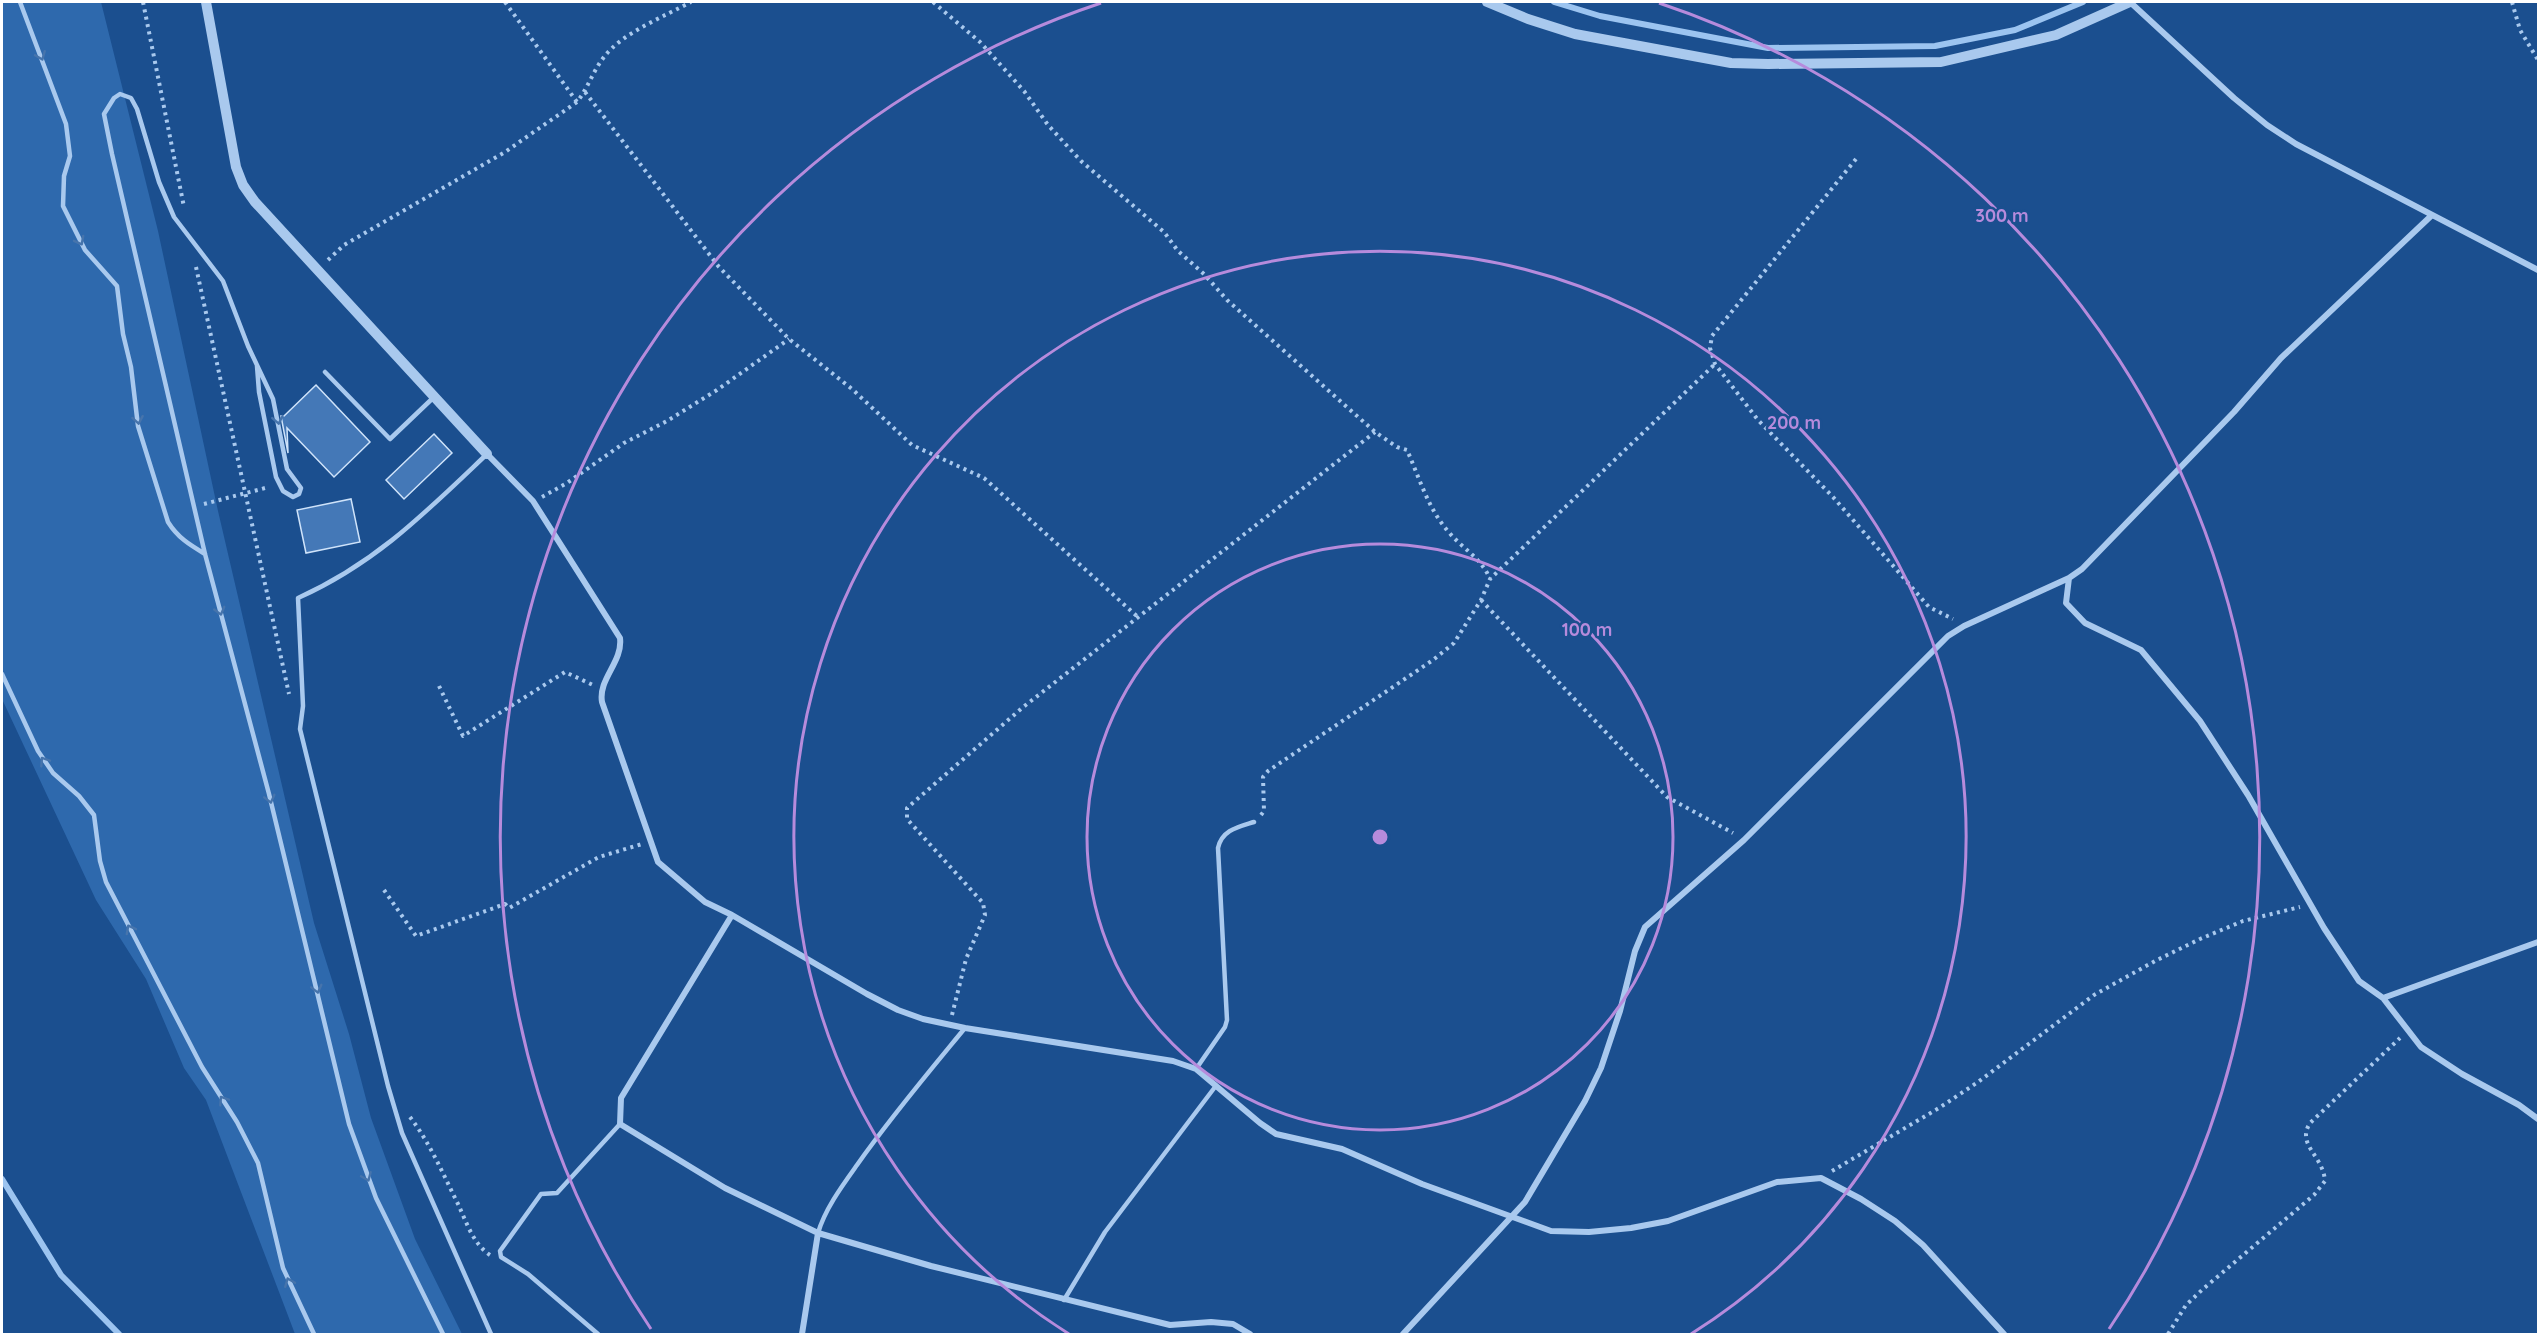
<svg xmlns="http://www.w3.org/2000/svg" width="2540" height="1336" viewBox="0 0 2540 1336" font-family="Quicksand,sans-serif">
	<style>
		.green { fill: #2e69ad }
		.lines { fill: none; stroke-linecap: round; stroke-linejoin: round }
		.stream { stroke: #9cc4f0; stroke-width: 6 }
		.building { fill: #4478b7; stroke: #cfe3fa; stroke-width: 1.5 }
		.path { stroke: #a9c9ee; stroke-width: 4; stroke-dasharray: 3 4.5; stroke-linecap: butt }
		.service { stroke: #a9c9ee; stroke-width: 4.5 }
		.minor { stroke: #a9c9ee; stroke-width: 6 }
		.tertiary { stroke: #a9c9ee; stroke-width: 10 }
		.oneway { stroke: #4674ac }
		.ring { fill: none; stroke: #b68bdc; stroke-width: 3 }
		.centre { fill: #b68bdc; stroke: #1b4f8f; stroke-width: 3 }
		.ring-label { font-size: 18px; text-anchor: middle; font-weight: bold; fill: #b68bdc; stroke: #1b4f8f; stroke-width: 5; stroke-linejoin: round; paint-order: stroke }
	</style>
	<rect width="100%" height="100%" fill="#1b4f8f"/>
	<path class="green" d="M2 2H101L158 231 218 511 314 923 349 1034 371 1118 415 1239 462 1334H295L206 1100 184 1068 146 979 96 900 2 699Z"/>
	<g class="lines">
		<path class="stream" d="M1554 2 1600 16 1768 48 1935 46 2015 30 2083 2
			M2 1179 61 1275 119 1334"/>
	</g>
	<path class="building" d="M316 385 370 442 334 477 287 428 288 453 281 416H284Z
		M434 434 452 453 404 499 386 480Z
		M351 499 360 542 306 553 297 510Z"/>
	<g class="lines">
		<path class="path" d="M143 2 184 207
			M505 2 577 102
			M933 2 980 42 1024 91 1048 125 1081 161 1164 232 1178 251 1204 274 1227 300 1375 432 1397 447 1407 450C1419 477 1428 508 1447 530 1461 548 1481 557 1490 579
			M2512 2 2520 30 2538 60
			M585 92 719 267 789 339 852 389 912 445 984 478 1139 618
			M1856 159 1712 336 1710 348 1715 364 1758 420 1833 497 1929 607 1953 619
			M328 260 344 245 505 152 577 102C588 88 593 71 604 57 622 33 665 16 691 2
			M196 267 289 694
			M542 497 567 483 624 443 667 421 717 390 789 339
			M204 504 269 487
			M1481 600 1667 797 1733 833
			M439 686 463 736 565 672 593 685
			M1261 815 1264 811 1263 777 1268 771 1433 660 1454 643 1481 600 1490 579 1715 364
			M384 890 416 936 505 904 509 908 599 857 642 844
			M952 1015 966 959 985 915 983 903 907 819V808L1022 708 1375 432
			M410 1117C430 1143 443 1174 458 1204 466 1221 473 1244 490 1255
			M1832 1171 1939 1108 1978 1082 2094 995 2155 961 2200 939 2243 921 2300 907
			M2168 1334 2186 1305 2203 1289 2314 1195 2325 1181C2323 1155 2296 1145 2310 1123L2400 1038"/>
		<path class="service" d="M20 2 66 124 70 156 64 176 63 206 85 250 117 286 123 334 131 367 138 426 168 522C178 538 190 545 205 554
			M257 366 259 392 276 477 283 491 293 497 299 494 301 488 287 469 273 399 248 346 223 281 174 217 159 182 137 109 131 98 120 94 114 98 104 114 112 154 205 554 269 794 349 1124 376 1198 443 1334
			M325 372 390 439 434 397
			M487 454C426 512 376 563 298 598L303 706 300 729 388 1086 402 1133 491 1334
			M2 674 38 751 53 773 79 796 94 815 100 861 106 882 202 1067 237 1122 258 1163 283 1268 314 1334
			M1196 1069 1225 1027 1227 1020 1218 848C1222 830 1238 827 1254 822
			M818 1233C825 1209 842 1186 857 1165 890 1118 928 1073 965 1028
			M1064 1300 1105 1232 1215 1087
			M598 1334 528 1274 501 1257 500 1251 541 1194 557 1193 620 1124"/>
		<path class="minor" d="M2130 2 2234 98 2267 125 2296 144 2538 270
			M487 454 533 501 620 638C623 662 598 679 602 702L658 862 705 902 732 915 867 994 898 1010 923 1019 965 1028 1173 1061 1196 1069 1260 1123 1276 1134 1342 1149 1422 1184 1551 1231 1589 1232 1631 1228 1668 1221 1777 1182 1821 1178 1861 1199 1895 1221 1923 1245 2004 1334
			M2069 578 2066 603 2085 623 2141 650 2200 721 2248 795 2324 928 2359 981 2383 998 2421 1047 2462 1074 2519 1105 2538 1119
			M732 915 621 1098 620 1124 725 1188 818 1233 931 1266 1170 1325 1211 1322 1233 1324 1250 1334
			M2383 998 2538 942
			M802 1334 818 1233
			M1403 1334 1525 1202 1585 1101 1601 1068 1620 1011 1635 951 1645 927 1744 840 1948 636 1964 626 2069 578 2082 569 2234 412 2281 358 2431 216"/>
		<path class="tertiary" d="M206 2 236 167 243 185 255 202 487 454
			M1487 2 1528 19 1575 34 1731 63 1768 64 1941 62 2056 35 2130 2"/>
	</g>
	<defs><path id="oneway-chevron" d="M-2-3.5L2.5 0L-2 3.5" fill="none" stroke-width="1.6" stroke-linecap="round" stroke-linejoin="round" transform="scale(1.5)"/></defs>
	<g class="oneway">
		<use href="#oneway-chevron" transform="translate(41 56) rotate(68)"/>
		<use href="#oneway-chevron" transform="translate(80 241) rotate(62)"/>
		<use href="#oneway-chevron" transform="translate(138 420) rotate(80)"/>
		<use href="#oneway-chevron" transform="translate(278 420) rotate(79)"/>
		<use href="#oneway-chevron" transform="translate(220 611) rotate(75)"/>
		<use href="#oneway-chevron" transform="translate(44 761) rotate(-124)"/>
		<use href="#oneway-chevron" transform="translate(270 799) rotate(76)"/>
		<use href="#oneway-chevron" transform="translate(130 929) rotate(-118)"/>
		<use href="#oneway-chevron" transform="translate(317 989) rotate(76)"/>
		<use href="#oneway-chevron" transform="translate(223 1100) rotate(-124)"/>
		<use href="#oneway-chevron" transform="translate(367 1177) rotate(67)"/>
		<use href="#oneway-chevron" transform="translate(289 1282) rotate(-112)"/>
	</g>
	<g class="ring">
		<circle cx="1380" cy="837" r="293"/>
		<path d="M1069 1334A586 586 0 1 1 1691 1334"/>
		<path d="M651 1329A879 879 0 0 1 1101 3M1659 3A879 879 0 0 1 2109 1329"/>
	</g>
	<circle cx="1380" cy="837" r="9" class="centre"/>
	<g class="ring-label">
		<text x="2002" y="222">300 m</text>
		<text x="1794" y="429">200 m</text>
		<text x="1587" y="636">100 m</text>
	</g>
	<rect width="2540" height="1336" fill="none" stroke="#ffffff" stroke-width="6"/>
</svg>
